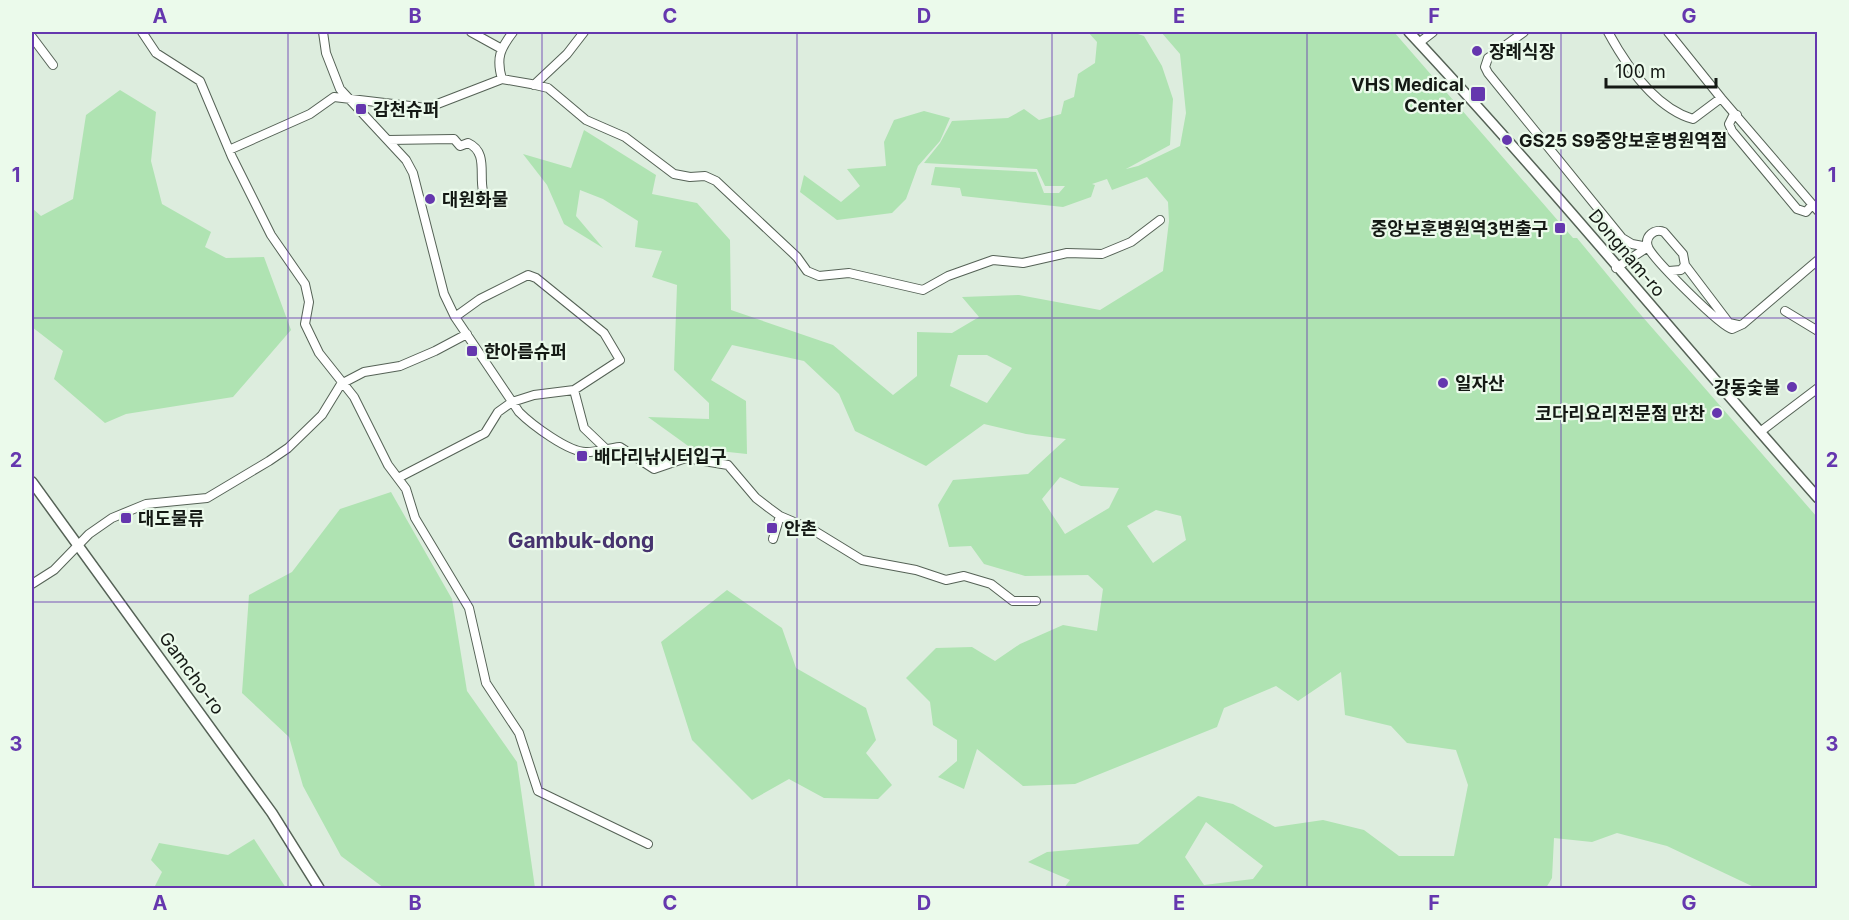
<svg xmlns="http://www.w3.org/2000/svg" width="1849" height="920" viewBox="0 0 1849 920" font-family="Inter,'Noto Sans KR',sans-serif">
	<style>
		.green { fill: #afe3b2; fill-rule: evenodd }
		.lines { fill: none; stroke-linecap: round; stroke-linejoin: round }
		.minor-casing { stroke: #556256; stroke-width: 10 }
		.major-casing { stroke: #556256; stroke-width: 12 }
		.minor { stroke: #fff; stroke-width: 8 }
		.major { stroke: #fff; stroke-width: 9 }
		.grid { fill: none; stroke: #6537ae; stroke-width: 1.5; stroke-opacity: 0.55 }
		.poi-dot { fill: #6537ae; stroke: #ebfaeb; stroke-width: 2 }
		.labels { text-anchor: middle; dominant-baseline: central; stroke-width: 4.5; stroke-linejoin: round; paint-order: stroke }
		.poi-label { font-size: 18px; font-weight: bold; fill: #141914; stroke: #ebfaeb; text-anchor: start }
		.street-label { font-size: 18px; fill: #141914; stroke: #ebfaeb }
		.quarter-label { font-size: 21px; font-weight: bold; fill: #46336e; stroke: #ebfaeb }
		.neatline { fill: none; stroke: #6537ae; stroke-width: 2 }
		.grid-label { font-size: 20px; text-anchor: middle; font-weight: bold; fill: #6537ae }
	</style>
	<rect width="100%" height="100%" fill="#ddedde"/>
	<path class="green" d="M1088 32H1132L1144 36 1162 66 1173 99 1170 145 1126 169 1138 166 1180 146 1186 113 1180 54 1161 32H1394L1573 238H1577L1634 307 1817 517V888H1756L1667 846 1617 833 1592 842 1554 838 1552 878 1546 888H1064L1070 880 1028 862 1047 852 1138 844 1198 796 1233 804 1275 827 1323 820 1364 830 1399 856H1454L1468 785 1456 750 1407 743 1391 726 1345 715 1341 672 1298 701 1276 686 1224 708 1217 727 1075 784 1023 786 977 749 964 789 938 777 957 761V740L933 725 930 702 906 678 936 648 972 647 995 661 1020 644 1063 625 1097 631 1103 589 1088 575 1025 576 984 564 971 546 949 547 938 505 953 480 1028 474 1066 439 1026 434 984 424 926 466 855 431 839 394 804 361 732 345 711 380 746 401 747 454 691 448 648 417 709 419V403L674 370 677 285 652 277 662 251 635 247 638 221 603 199 580 190 576 216 603 248 564 224 547 185 523 154 571 168 584 130 656 175 652 194 697 203 730 240 731 310 833 345 893 395 917 376V332L952 333 979 317 962 297 1019 295 1100 310 1163 271 1169 221 1168 202 1147 177 1112 190 1107 179 1092 184 1095 185 1091 197 1063 207 962 196 960 188 931 185 935 167 1036 172 1044 193H1059L1065 186H1045L1037 169 924 163 940 143 952 121 1008 118 1024 109 1039 120 1061 114 1064 101 1074 97 1078 74 1095 63 1097 42ZM958 355H987L1012 368 987 403 950 386ZM1060 477 1081 486 1119 488 1109 508 1065 534 1042 499ZM1156 510 1181 516 1186 540 1153 563 1127 526ZM1206 822 1263 866 1253 879 1204 885 1185 857Z
		M120 90 156 112 151 161 162 204 211 232 205 247 226 258 264 257 291 330 233 397 126 414 105 423 54 379 63 351 32 327V208L41 216 73 199 86 115Z
		M924 111 950 118 940 141 918 166 906 199 892 213 837 220 800 192 804 175 841 202 860 186 847 169 886 166 884 142 894 120Z
		M391 492 452 599 467 691 517 762 535 888H384L341 856 303 786 289 737 242 693 249 595 292 572 340 509Z
		M727 590 782 628 796 668 866 708 876 740 866 753 892 785 878 799 824 798 789 779 752 800 692 740 661 642Z
		M254 839 286 888H154L162 872 151 860 159 843 228 855Z"/>
	<g class="lines">
		<g class="minor-casing">
			<path id="minor" d="M142 32 156 53 200 81 232 157 271 235 305 284 309 302 305 324 319 353 354 397 388 465 406 489 415 518 469 608 486 683 519 733 538 791 648 844
				M323 32 326 53 340 89 406 160 413 173 444 294 455 317 519 412C531 424 569 453 587 452 598 452 608 448 620 447L654 469 686 458 728 465 756 498 769 508 780 516 813 530 862 560 916 570 946 580 964 576 991 584 1013 601H1036
				M471 32 500 48
				M1524 32 1488 58 1485 67 1488 73 1622 238 1632 244 1648 247
				M1608 32C1626 65 1655 108 1693 119L1721 98 1668 32
				M32 37 53 65
				M1420 42 1433 32
				M502 79C496 58 500 49 513 32
				M534 85 567 54 584 32
				M1721 98 1818 211
				M1737 115 1733 116 1729 124 1732 131 1797 209 1806 212 1812 205
				M388 140 454 139 460 146 468 143C488 152 479 174 483 191
				M229 150 310 114 334 97 427 108 502 79 531 84 548 88 586 120 625 137 674 174 690 177 705 176 716 181 797 257 807 271 819 276 849 273 923 290 948 276 993 260 1023 263 1067 253 1102 254 1131 242 1160 220
				M1685 265 1729 323 1738 325
				M1616 268 1648 247
				M1669 271 1681 270 1685 265 1683 254 1664 232C1655 228 1644 236 1648 247 1653 259 1721 327 1732 329L1743 324 1818 260
				M1785 311 1818 331
				M574 390 584 428 606 449
				M1760 432 1818 388
				M398 478 485 433 498 412 512 402 534 395 574 390 620 360 604 333 536 278 528 275 480 299 455 317
				M773 539 780 516
				M32 584 54 570 89 534 112 518 146 504 207 498 269 461 288 448 322 415 341 384 364 372 400 366 435 351 467 334"/>
		</g>
		<g class="major-casing">
			<path id="major" d="M1409 32C1550 183 1681 343 1818 498
				M32 482 272 813 319 888"/>
		</g>
		<use href="#minor" class="minor"/>
		<use href="#major" class="major"/>
	</g>
	<path class="grid" d="M288 32V888M542 32V888M797 32V888M1052 32V888M1307 32V888M1561 32V888M32 318H1818M32 602H1818"/>
	<g class="poi-dot">
		<circle cx="1477" cy="51" r="6"/>
		<rect x="1470" y="86" width="16" height="16" rx="3"/>
		<rect x="355" y="103" width="12" height="12" rx="3"/>
		<circle cx="1507" cy="140" r="6"/>
		<circle cx="430" cy="199" r="6"/>
		<rect x="1554" y="222" width="12" height="12" rx="3"/>
		<rect x="466" y="345" width="12" height="12" rx="3"/>
		<circle cx="1443" cy="383" r="6"/>
		<circle cx="1792" cy="387" r="6"/>
		<circle cx="1717" cy="413" r="6"/>
		<rect x="576" y="450" width="12" height="12" rx="3"/>
		<rect x="120" y="512" width="12" height="12" rx="3"/>
		<rect x="766" y="522" width="12" height="12" rx="3"/>
	</g>
	<g class="labels">
		<g class="poi-label">
			<text x="1489" y="51">장례식장</text>
			<text x="1464" y="84" text-anchor="end">VHS Medical<tspan x="1464" dy="21">Center</tspan></text>
			<text x="373" y="109">감천슈퍼</text>
			<text x="1519" y="140">GS25 S9중앙보훈병원역점</text>
			<text x="442" y="199">대원화물</text>
			<text x="1548" y="228" text-anchor="end">중앙보훈병원역3번출구</text>
			<text x="484" y="351">한아름슈퍼</text>
			<text x="1455" y="383">일자산</text>
			<text x="1780" y="387" text-anchor="end">강동숯불</text>
			<text x="1705" y="413" text-anchor="end">코다리요리전문점 만찬</text>
			<text x="594" y="456">배다리낚시터입구</text>
			<text x="138" y="518">대도물류</text>
			<text x="784" y="528">안촌</text>
		</g>
		<g class="street-label">
			<text transform="translate(1627 253) rotate(50)">Dongnam-ro</text>
			<text transform="translate(192 673) rotate(54)">Gamcho-ro</text>
		</g>
		<g class="quarter-label">
			<text x="581" y="540">Gambuk-dong</text>
		</g>
	</g>
	<rect width="1849" height="920" fill="none" stroke="#ebfaeb" stroke-width="66"/>
	<path d="M1606 78v9h110v-9" fill="none" stroke="#141914" stroke-width="3"/>
	<text x="1615" y="78" font-size="18" fill="#141914" stroke="#ebfaeb" stroke-width="4.5" paint-order="stroke">100 m</text>
	<rect x="33" y="33" width="1783" height="854" class="neatline"/>
	<g class="grid-label">
		<text x="160" y="23">A</text>
		<text x="415" y="23">B</text>
		<text x="670" y="23">C</text>
		<text x="924" y="23">D</text>
		<text x="1179" y="23">E</text>
		<text x="1434" y="23">F</text>
		<text x="1689" y="23">G</text>
		<text x="16" y="182">1</text>
		<text x="1832" y="182">1</text>
		<text x="16" y="467">2</text>
		<text x="1832" y="467">2</text>
		<text x="16" y="751">3</text>
		<text x="1832" y="751">3</text>
		<text x="160" y="910">A</text>
		<text x="415" y="910">B</text>
		<text x="670" y="910">C</text>
		<text x="924" y="910">D</text>
		<text x="1179" y="910">E</text>
		<text x="1434" y="910">F</text>
		<text x="1689" y="910">G</text>
	</g>
</svg>
